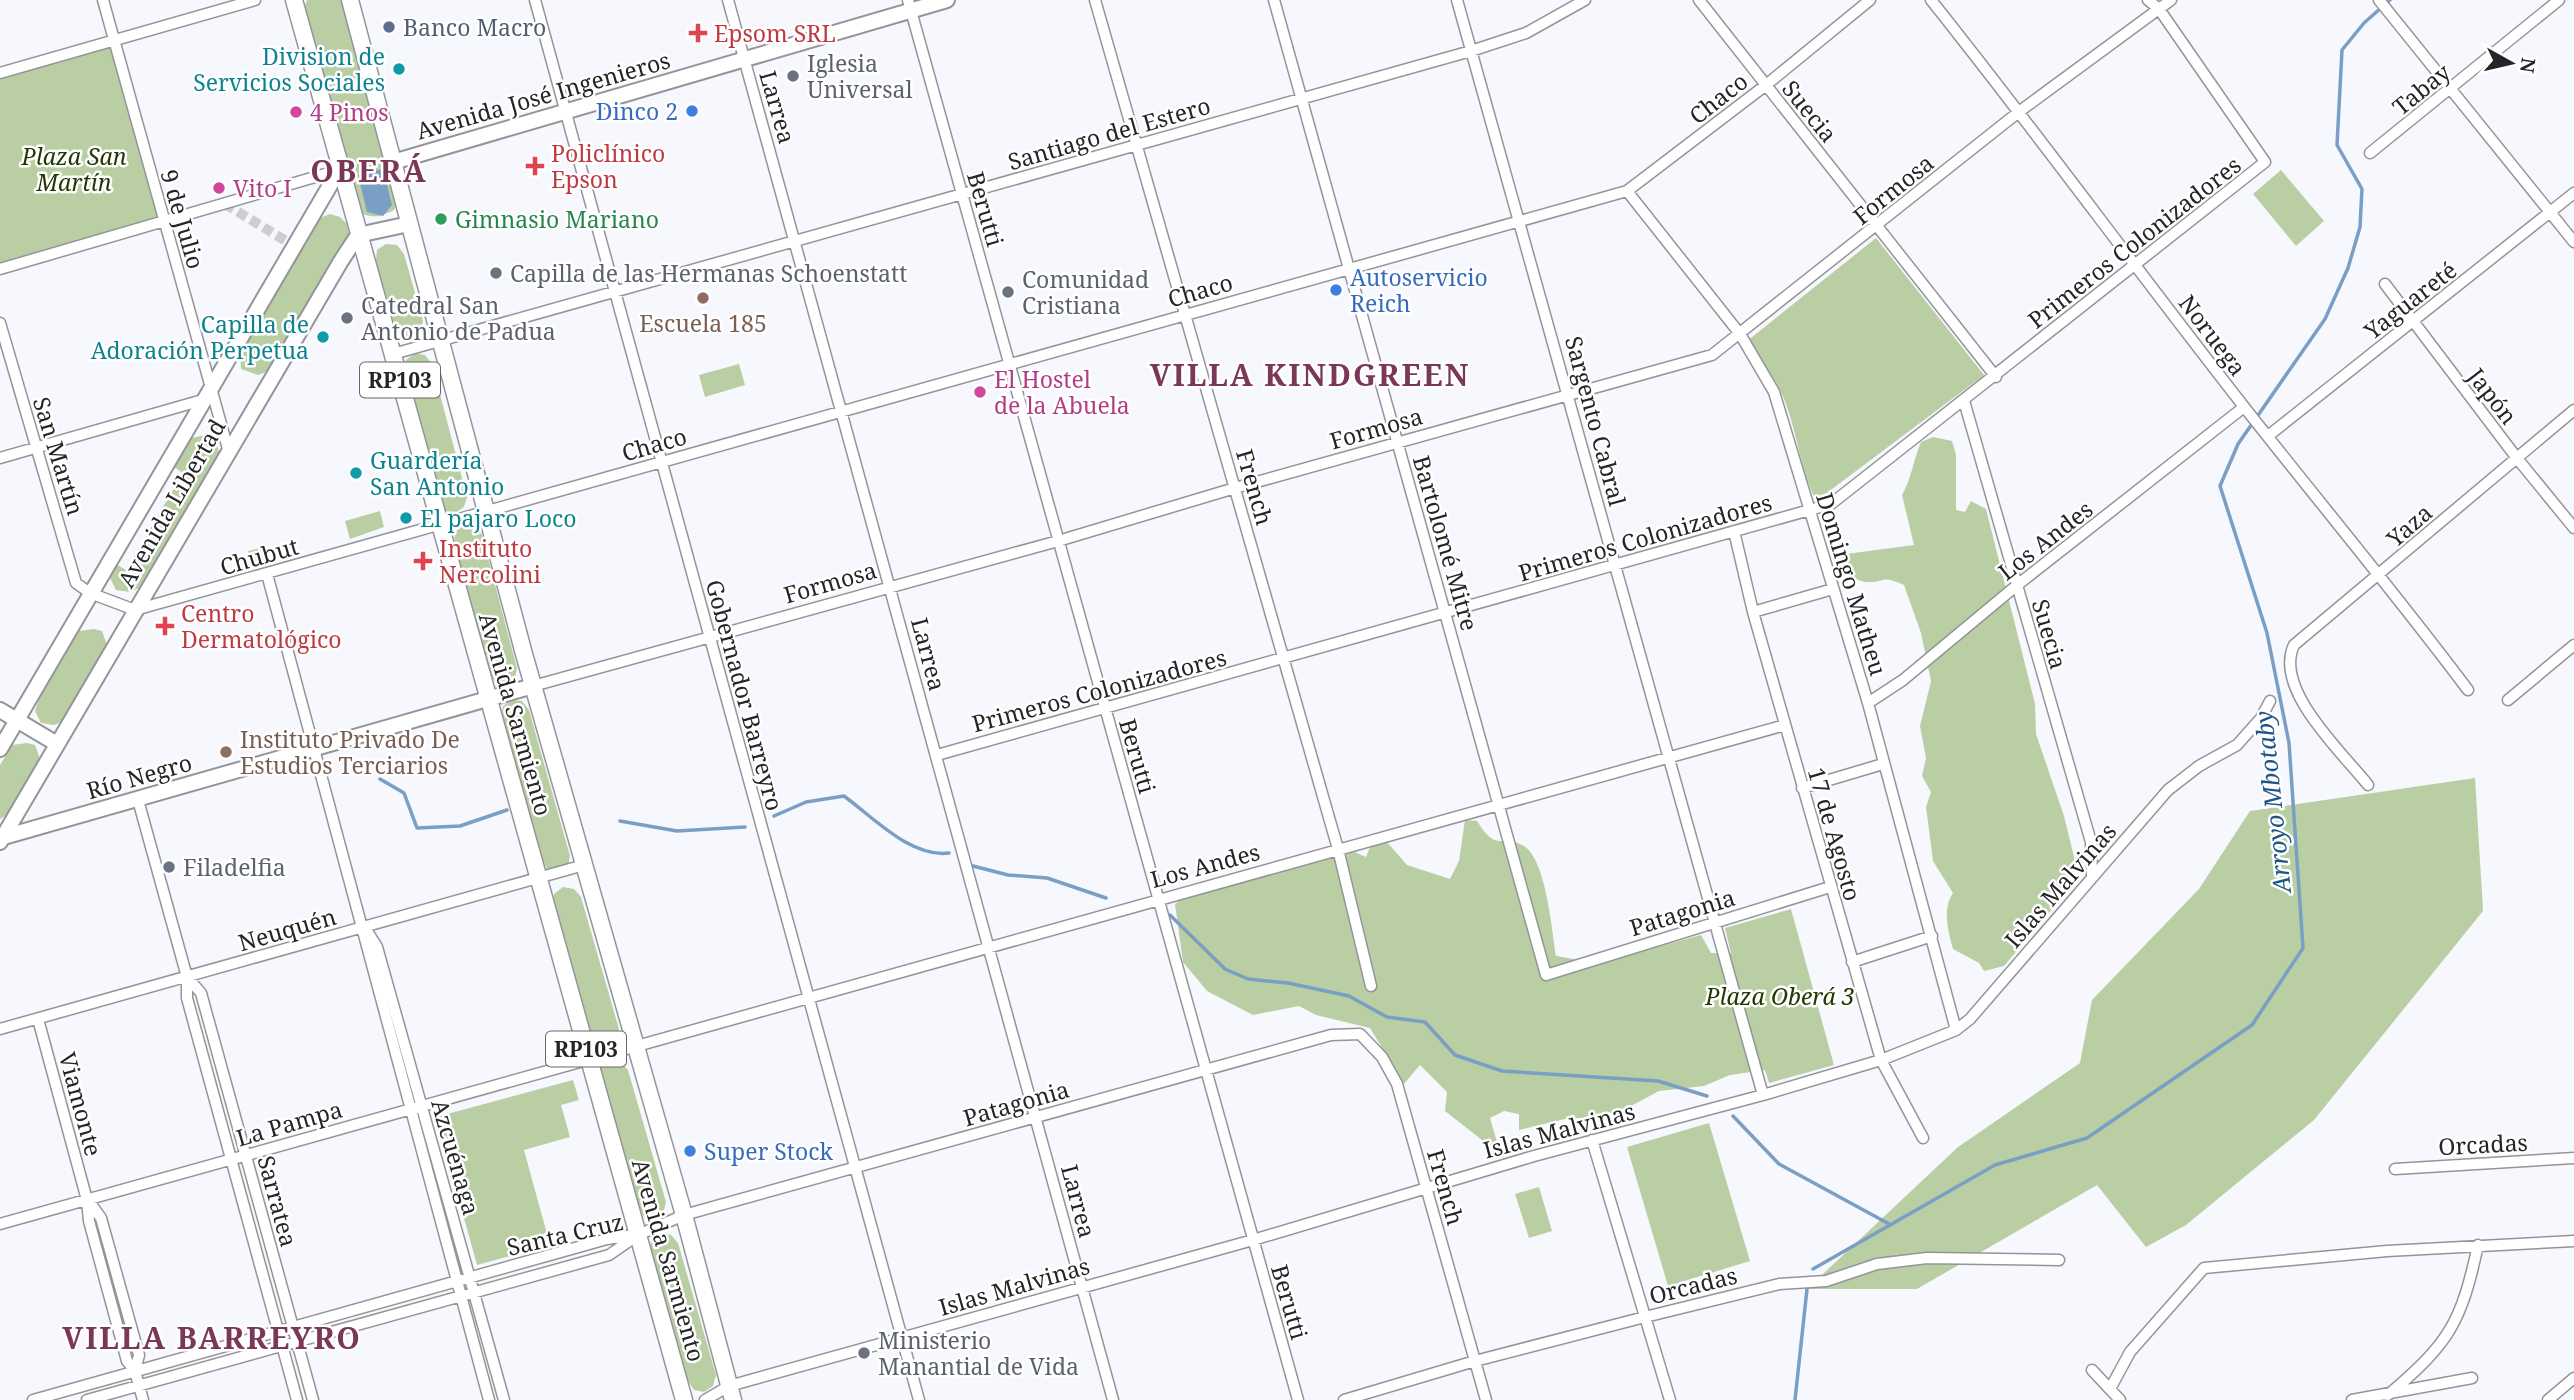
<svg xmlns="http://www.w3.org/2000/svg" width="2574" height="1400" viewBox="0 0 2574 1400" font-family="'Noto Serif',serif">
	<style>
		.green { fill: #bacea3 }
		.water { fill: #7a9fc4 }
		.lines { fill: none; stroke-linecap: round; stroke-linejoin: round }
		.stream { stroke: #7a9fc4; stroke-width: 3.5 }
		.street-tunnel { stroke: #cdcdd3; stroke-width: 10; stroke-dasharray: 10 5; stroke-linecap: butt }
		.street-casing { stroke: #94949a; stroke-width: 13 }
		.secondary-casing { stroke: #94949a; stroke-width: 18 }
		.primary-casing { stroke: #94949a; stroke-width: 19 }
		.street { stroke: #fff; stroke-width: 10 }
		.secondary { stroke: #fff; stroke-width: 14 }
		.primary { stroke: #fff; stroke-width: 16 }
		.service-dot { fill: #5c6f8a; stroke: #fff; stroke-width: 2.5 }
		.health-dot { fill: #e0444e; stroke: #fff; stroke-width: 2.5 }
		.culture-dot { fill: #0f9aa8; stroke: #fff; stroke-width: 2.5 }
		.worship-dot { fill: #6b7280; stroke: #fff; stroke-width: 2.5 }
		.shop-dot { fill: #3f7fe0; stroke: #fff; stroke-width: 2.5 }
		.hotel-dot { fill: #d1479c; stroke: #fff; stroke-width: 2.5 }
		.leisure-dot { fill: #2e9e5b; stroke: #fff; stroke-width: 2.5 }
		.education-dot { fill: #8d6e63; stroke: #fff; stroke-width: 2.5 }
		.labels { text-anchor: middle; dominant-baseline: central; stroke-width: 5; stroke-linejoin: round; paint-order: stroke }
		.shield { fill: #fff; stroke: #666668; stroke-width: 2 }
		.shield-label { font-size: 21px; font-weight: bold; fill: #252527 }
		.service-label { font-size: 23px; fill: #4e5e75; stroke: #fff; text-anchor: start }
		.health-label { font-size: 23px; fill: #be3a42; stroke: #fff; text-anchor: start }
		.culture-label { font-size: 23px; fill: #0d838f; stroke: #fff; text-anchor: end }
		.worship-label { font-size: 23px; fill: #5b616d; stroke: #fff; text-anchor: start }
		.street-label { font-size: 23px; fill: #252527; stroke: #fff }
		.shop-label { font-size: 23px; fill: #366cbe; stroke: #fff; text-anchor: start }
		.hotel-label { font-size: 23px; fill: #b23c85; stroke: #fff; text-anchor: start }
		.park-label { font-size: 23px; font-style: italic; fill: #253802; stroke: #fff }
		.leisure-label { font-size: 23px; fill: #27864d; stroke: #fff; text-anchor: start }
		.education-label { font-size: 23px; fill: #785e54; stroke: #fff }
		.water-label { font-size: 24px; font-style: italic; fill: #205687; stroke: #fff }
		.district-label { font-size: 30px; font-weight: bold; letter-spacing: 2px; fill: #7a3757; stroke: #fff }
	</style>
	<rect width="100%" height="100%" fill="#f7f7fe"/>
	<path class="green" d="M307 0H343L399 198 394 210C380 217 372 219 358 212L303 11Z
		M115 40 163 220 0 269V73Z
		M2281 170 2324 221 2296 246 2253 194Z
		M330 214 340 217 347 224 349 235 271 370 258 375 241 369 240 353 320 218Z
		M1876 238 1984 375 1816 501C1801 471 1798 438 1787 407 1779 382 1762 362 1747 341Z
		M386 244 397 245 404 254 423 321 421 332 411 338 401 336 395 327 376 261 377 250Z
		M415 353 425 355 432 364 467 497 464 507 455 513 445 511 439 501 404 371 406 360Z
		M739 364 745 385 705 397 699 375Z
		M206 435 215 438 219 452 139 588 130 592 116 590 110 578 116 564 126 570 183 473 174 467 191 438Z
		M1933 437 1952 441 1956 455V510L1965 512 1971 501 1986 509 2035 704 2036 734 2064 816 2076 865 2068 890 2004 966 1984 971 1979 963 1953 949C1948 931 1942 909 1953 893L1933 861 1926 807 1931 792 1922 776 1926 758 1920 726 1931 681 1921 633 1904 585C1879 574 1887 583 1867 582 1852 581 1840 566 1831 556L1914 545 1902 495C1912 477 1913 461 1921 442Z
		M380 511 384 527 350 539 345 521Z
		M464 525 475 526 482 535 517 668 515 679 506 684 495 682 489 673 454 543 455 532Z
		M261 548 265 563 251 567 248 551Z
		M94 629 102 631 107 645 64 721 54 725 41 723 35 711 38 702 78 631Z
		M512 700 522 701 529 710 570 856 568 866 558 872 548 870 542 860 501 717 503 706Z
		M27 743 35 745 40 759 9 814 0 819V765L12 745Z
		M2475 778 2483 911 2314 1120 2186 1225 2146 1247 2097 1185 1917 1289H1807L1958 1147 2080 1063 2092 1000 2199 889 2250 811Z
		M1465 820 1477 821C1497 853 1500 834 1522 845 1546 856 1552 931 1556 956L1598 963 1701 935 1711 953H1731L1725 928 1791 909 1834 1065 1769 1083 1765 1070 1730 1075 1704 1086 1659 1091 1631 1106 1593 1118H1569L1519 1130V1114L1504 1111 1490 1118 1499 1149 1491 1156 1482 1140 1445 1111 1447 1092 1420 1065 1404 1084 1370 1028 1316 1015 1299 1006 1253 1015 1207 991 1183 962 1175 904 1191 893 1352 851 1366 857 1370 847 1386 841 1407 865 1450 879 1459 861Z
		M563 887 574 889 581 897 619 1029 617 1040 608 1046 597 1044 591 1035 553 905 554 894Z
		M610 1060 621 1062 628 1070 666 1202 663 1213 654 1219 644 1217 638 1208 600 1078 601 1067Z
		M573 1080 579 1100 561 1105 570 1137 524 1150 550 1245 477 1265 436 1117Z
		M1709 1123 1750 1261 1668 1286 1627 1147Z
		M1539 1187 1552 1231 1529 1238 1515 1194Z
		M660 1233 671 1235 678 1243 716 1375 713 1386 704 1392 694 1390 688 1381 650 1251 651 1240Z"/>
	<path class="water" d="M383 169 392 205 383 216 367 212 358 175Z"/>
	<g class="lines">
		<path class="stream" d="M380 779 404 793 417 828 460 826 507 810
			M774 816 806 802 844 796C874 818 911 858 949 853
			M620 821 677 831 745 827
			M973 866 1008 875 1047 878 1106 898
			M1170 915 1225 969 1248 979 1288 983 1349 996 1387 1017 1425 1022 1455 1055 1502 1071 1658 1081 1707 1096
			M1733 1116 1779 1164 1891 1225
			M1813 1269 1995 1165 2087 1138 2252 1025 2303 948 2289 743 2267 633 2220 486 2238 444 2325 319 2348 268 2360 227 2362 189 2337 145 2342 50 2364 23 2390 0
			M1795 1400 1807 1289"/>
		<path class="street-tunnel" d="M225 204 286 241"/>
		<g class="street-casing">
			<path id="street" d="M103 0 228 449
				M535 0 919 1400
				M728 0 1113 1400
				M908 0 1298 1400
				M1095 0 1338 849 1371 986
				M1274 0 1546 975 1830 887
				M1457 0 1763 1095
				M1699 0 1996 377
				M1931 0C2038 134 2139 273 2245 408 2319 502 2396 594 2468 690
				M2379 0 2574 242
				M0 73 255 0
				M2370 153 2559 0
				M1627 191 1740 334 1774 392 1868 703 1956 1030
				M0 269 339 170
				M2385 284 2516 457 2574 528
				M0 323 76 583 90 593 135 610 1627 191 1766 85 1870 0
				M393 354 1471 51 1526 33 1585 0
				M1964 401 2091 842 2092 878
				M2268 436 2574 193
				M0 458 206 399
				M1734 531 1753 612 1881 1060 1923 1138
				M267 574 489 1400
				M1753 612 1833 589
				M533 686 1058 541 1235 488 1712 355 2020 111 2171 0
				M2508 700 2574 645
				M1868 703 1903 680 2016 586 2244 407
				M937 755 1831 504 2265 162 2159 9 2148 0
				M2368 785C2342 752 2273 689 2294 645L2574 410
				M1802 788 1883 764
				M138 800 187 977V998L297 1400
				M365 928 377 947 504 1400
				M1852 962 1932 936
				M187 977 201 993 313 1400
				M38 1019 87 1200 89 1221 127 1361 135 1371 143 1400
				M0 1029 584 865
				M1592 1140 1670 1400
				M2395 1169 2574 1158
				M88 1200 101 1218 139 1355 135 1371
				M0 1224 1785 725
				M2092 1370 2120 1400
				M2110 1389 2130 1352 2204 1268 2387 1251 2574 1241
				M2388 1395C2449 1343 2461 1324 2478 1245
				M33 1400 607 1239 634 1235
				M87 1400 609 1255 638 1235 684 1215 1331 1035 1360 1034 1382 1057 1397 1084 1486 1400
				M705 1400 729 1386 1253 1240 1534 1156 1763 1095 1881 1060 1956 1030 1970 1019 2168 790 2199 766 2237 745 2261 718 2270 701
				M1344 1400 1475 1361 1645 1317 1779 1284 1826 1281 1877 1264 1927 1258 2059 1260
				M2352 1400 2472 1378
				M2548 1400 2574 1378"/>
		</g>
		<g class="secondary-casing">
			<path id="secondary" d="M393 162 947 0
				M0 710 57 744
				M0 749 339 170
				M0 838 533 686
				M0 842 341 261 358 235 409 224"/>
		</g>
		<g class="primary-casing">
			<path id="primary" d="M294 0 684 1400
				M350 0 524 654 684 1215 733 1400"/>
		</g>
		<use href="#street" class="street"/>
		<use href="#secondary" class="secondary"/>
		<use href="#primary" class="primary"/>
	</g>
	<circle class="service-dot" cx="389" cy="27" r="7"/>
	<g class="health-dot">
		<path d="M694.5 22.5h7v7h7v7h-7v7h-7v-7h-7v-7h7z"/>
		<path d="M531.5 155.5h7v7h7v7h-7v7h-7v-7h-7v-7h7z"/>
		<path d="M419.5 550.5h7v7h7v7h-7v7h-7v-7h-7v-7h7z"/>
		<path d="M161.5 615.5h7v7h7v7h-7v7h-7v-7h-7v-7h7z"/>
	</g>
	<g class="culture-dot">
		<circle cx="399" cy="69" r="7"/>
		<circle cx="323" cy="337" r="7"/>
		<circle cx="356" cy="473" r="7"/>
		<circle cx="406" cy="518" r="7"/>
	</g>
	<g class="worship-dot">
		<circle cx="793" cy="76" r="7"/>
		<circle cx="496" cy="273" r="7"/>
		<circle cx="1008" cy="292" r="7"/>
		<circle cx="347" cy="318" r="7"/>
		<circle cx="169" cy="867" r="7"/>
		<circle cx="864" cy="1353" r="7"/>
	</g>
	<g class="shop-dot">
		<circle cx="692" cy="111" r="7"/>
		<circle cx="1336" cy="290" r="7"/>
		<circle cx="690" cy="1151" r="7"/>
	</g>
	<g class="hotel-dot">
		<circle cx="296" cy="112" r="7"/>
		<circle cx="219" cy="188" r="7"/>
		<circle cx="980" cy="392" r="7"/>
	</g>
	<circle class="leisure-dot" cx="441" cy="219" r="7"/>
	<g class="education-dot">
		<circle cx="703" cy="298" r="7"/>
		<circle cx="226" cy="752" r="7"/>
	</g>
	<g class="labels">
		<g class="shield">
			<rect x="360" y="362.5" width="80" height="35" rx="5"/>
			<rect x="546" y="1031.5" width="80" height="35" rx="5"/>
		</g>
		<g class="shield-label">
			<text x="400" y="380">RP103</text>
			<text x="586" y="1049">RP103</text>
		</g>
		<g class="service-label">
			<text x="403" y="27">Banco Macro</text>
		</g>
		<g class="health-label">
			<text x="714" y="33">Epsom SRL</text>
			<text x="551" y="153">Policlínico<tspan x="551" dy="26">Epson</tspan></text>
			<text x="439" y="548">Instituto<tspan x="439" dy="26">Nercolini</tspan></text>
			<text x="181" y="613">Centro<tspan x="181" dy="26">Dermatológico</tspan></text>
		</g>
		<g class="culture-label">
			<text x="385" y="56">Division de<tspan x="385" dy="26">Servicios Sociales</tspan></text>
			<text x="309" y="324">Capilla de<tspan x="309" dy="26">Adoración Perpetua</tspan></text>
			<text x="370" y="460" text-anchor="start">Guardería<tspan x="370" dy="26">San Antonio</tspan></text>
			<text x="420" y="518" text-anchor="start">El pajaro Loco</text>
		</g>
		<g class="worship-label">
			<text x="807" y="63">Iglesia<tspan x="807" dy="26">Universal</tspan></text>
			<text x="510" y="273">Capilla de las Hermanas Schoenstatt</text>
			<text x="1022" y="279">Comunidad<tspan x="1022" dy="26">Cristiana</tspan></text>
			<text x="361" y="305">Catedral San<tspan x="361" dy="26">Antonio de Padua</tspan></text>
			<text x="183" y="867">Filadelfia</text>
			<text x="878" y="1340">Ministerio<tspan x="878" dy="26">Manantial de Vida</tspan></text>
		</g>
		<g class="street-label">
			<text transform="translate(2421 89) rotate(-39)">Tabay</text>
			<text transform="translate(543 95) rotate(-16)">Avenida José Ingenieros</text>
			<text transform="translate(1718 98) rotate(-38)">Chaco</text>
			<text transform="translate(778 107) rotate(74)">Larrea</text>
			<text transform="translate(1810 111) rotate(51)">Suecia</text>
			<text transform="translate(1109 133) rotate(-16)">Santiago del Estero</text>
			<text transform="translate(1893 189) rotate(-39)">Formosa</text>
			<text transform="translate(986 209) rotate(74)">Berutti</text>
			<text transform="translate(183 219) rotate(74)">9 de Julio</text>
			<text transform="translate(2134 242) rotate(-38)">Primeros Colonizadores</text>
			<text transform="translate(1200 290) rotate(-16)">Chaco</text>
			<text transform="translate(2410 300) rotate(-38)">Yaguareté</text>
			<text transform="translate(2213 335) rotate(53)">Noruega</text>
			<text transform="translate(2493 396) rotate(52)">Japón</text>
			<text transform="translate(1596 421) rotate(75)">Sargento Cabral</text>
			<text transform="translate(1376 428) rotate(-16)">Formosa</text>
			<text transform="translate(654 444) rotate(-16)">Chaco</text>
			<text transform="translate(59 456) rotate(73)">San Martín</text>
			<text transform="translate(1255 487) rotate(74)">French</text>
			<text transform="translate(171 503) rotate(-60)">Avenida Libertad</text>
			<text transform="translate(2409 525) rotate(-41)">Yaza</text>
			<text transform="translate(1645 537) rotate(-16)">Primeros Colonizadores</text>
			<text transform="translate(2045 540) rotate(-38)">Los Andes</text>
			<text transform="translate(1446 543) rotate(74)">Bartolomé Mitre</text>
			<text transform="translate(259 556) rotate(-16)">Chubut</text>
			<text transform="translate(830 582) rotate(-16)">Formosa</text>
			<text transform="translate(1852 584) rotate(73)">Domingo Matheu</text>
			<text transform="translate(2050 634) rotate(74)">Suecia</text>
			<text transform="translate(929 654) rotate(75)">Larrea</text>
			<text transform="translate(1099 690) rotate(-15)">Primeros Colonizadores</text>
			<text transform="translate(745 695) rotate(75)">Gobernador Barreyro</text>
			<text transform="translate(516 714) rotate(74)">Avenida Sarmiento</text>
			<text transform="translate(1138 756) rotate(74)">Berutti</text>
			<text transform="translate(139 776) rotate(-16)">Río Negro</text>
			<text transform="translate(1835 834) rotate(74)">17 de Agosto</text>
			<text transform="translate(1205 865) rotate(-15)">Los Andes</text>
			<text transform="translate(2060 885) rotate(-49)">Islas Malvinas</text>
			<text transform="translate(1682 912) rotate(-17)">Patagonia</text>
			<text transform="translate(287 929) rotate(-16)">Neuquén</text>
			<text transform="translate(1016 1103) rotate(-16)">Patagonia</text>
			<text transform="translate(81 1104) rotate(75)">Viamonte</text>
			<text transform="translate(289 1123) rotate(-16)">La Pampa</text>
			<text transform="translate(1559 1130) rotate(-15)">Islas Malvinas</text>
			<text transform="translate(2483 1144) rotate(-3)">Orcadas</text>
			<text transform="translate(456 1157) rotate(74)">Azcuénaga</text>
			<text transform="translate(1446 1187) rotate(74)">French</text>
			<text transform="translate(278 1201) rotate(75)">Sarratea</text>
			<text transform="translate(1079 1201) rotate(75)">Larrea</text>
			<text transform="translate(565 1234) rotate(-13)">Santa Cruz</text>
			<text transform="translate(669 1260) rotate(74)">Avenida Sarmiento</text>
			<text transform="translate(1693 1285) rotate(-14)">Orcadas</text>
			<text transform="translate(1014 1286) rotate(-16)">Islas Malvinas</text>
			<text transform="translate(1290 1302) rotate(74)">Berutti</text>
		</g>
		<g class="shop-label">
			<text x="678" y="111" text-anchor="end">Dinco 2</text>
			<text x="1350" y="277">Autoservicio<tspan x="1350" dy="26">Reich</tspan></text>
			<text x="704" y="1151">Super Stock</text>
		</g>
		<g class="hotel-label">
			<text x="310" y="112">4 Pinos</text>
			<text x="233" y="188">Vito I</text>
			<text x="994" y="379">El Hostel<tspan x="994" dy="26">de la Abuela</tspan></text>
		</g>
		<g class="park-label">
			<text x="74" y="156">Plaza San<tspan x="74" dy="26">Martín</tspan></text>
			<text x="1780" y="996">Plaza Oberá 3</text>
		</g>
		<g class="leisure-label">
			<text x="455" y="219">Gimnasio Mariano</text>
		</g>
		<g class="education-label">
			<text x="703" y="323">Escuela 185</text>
			<text x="240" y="739" text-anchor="start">Instituto Privado De<tspan x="240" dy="26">Estudios Terciarios</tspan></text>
		</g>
		<g class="water-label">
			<text transform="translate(2272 802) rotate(-96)">Arroyo Mbotaby</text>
		</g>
		<g class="district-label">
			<text x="369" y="170">OBERÁ</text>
			<text x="1310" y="374">VILLA KINDGREEN</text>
			<text x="212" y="1337">VILLA BARREYRO</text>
		</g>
	</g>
	<g transform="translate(2511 63) rotate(98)" stroke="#ffffff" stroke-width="5" paint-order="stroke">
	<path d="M0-5L12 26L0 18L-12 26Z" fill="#252527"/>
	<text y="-10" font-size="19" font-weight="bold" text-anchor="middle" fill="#252527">N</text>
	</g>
</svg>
